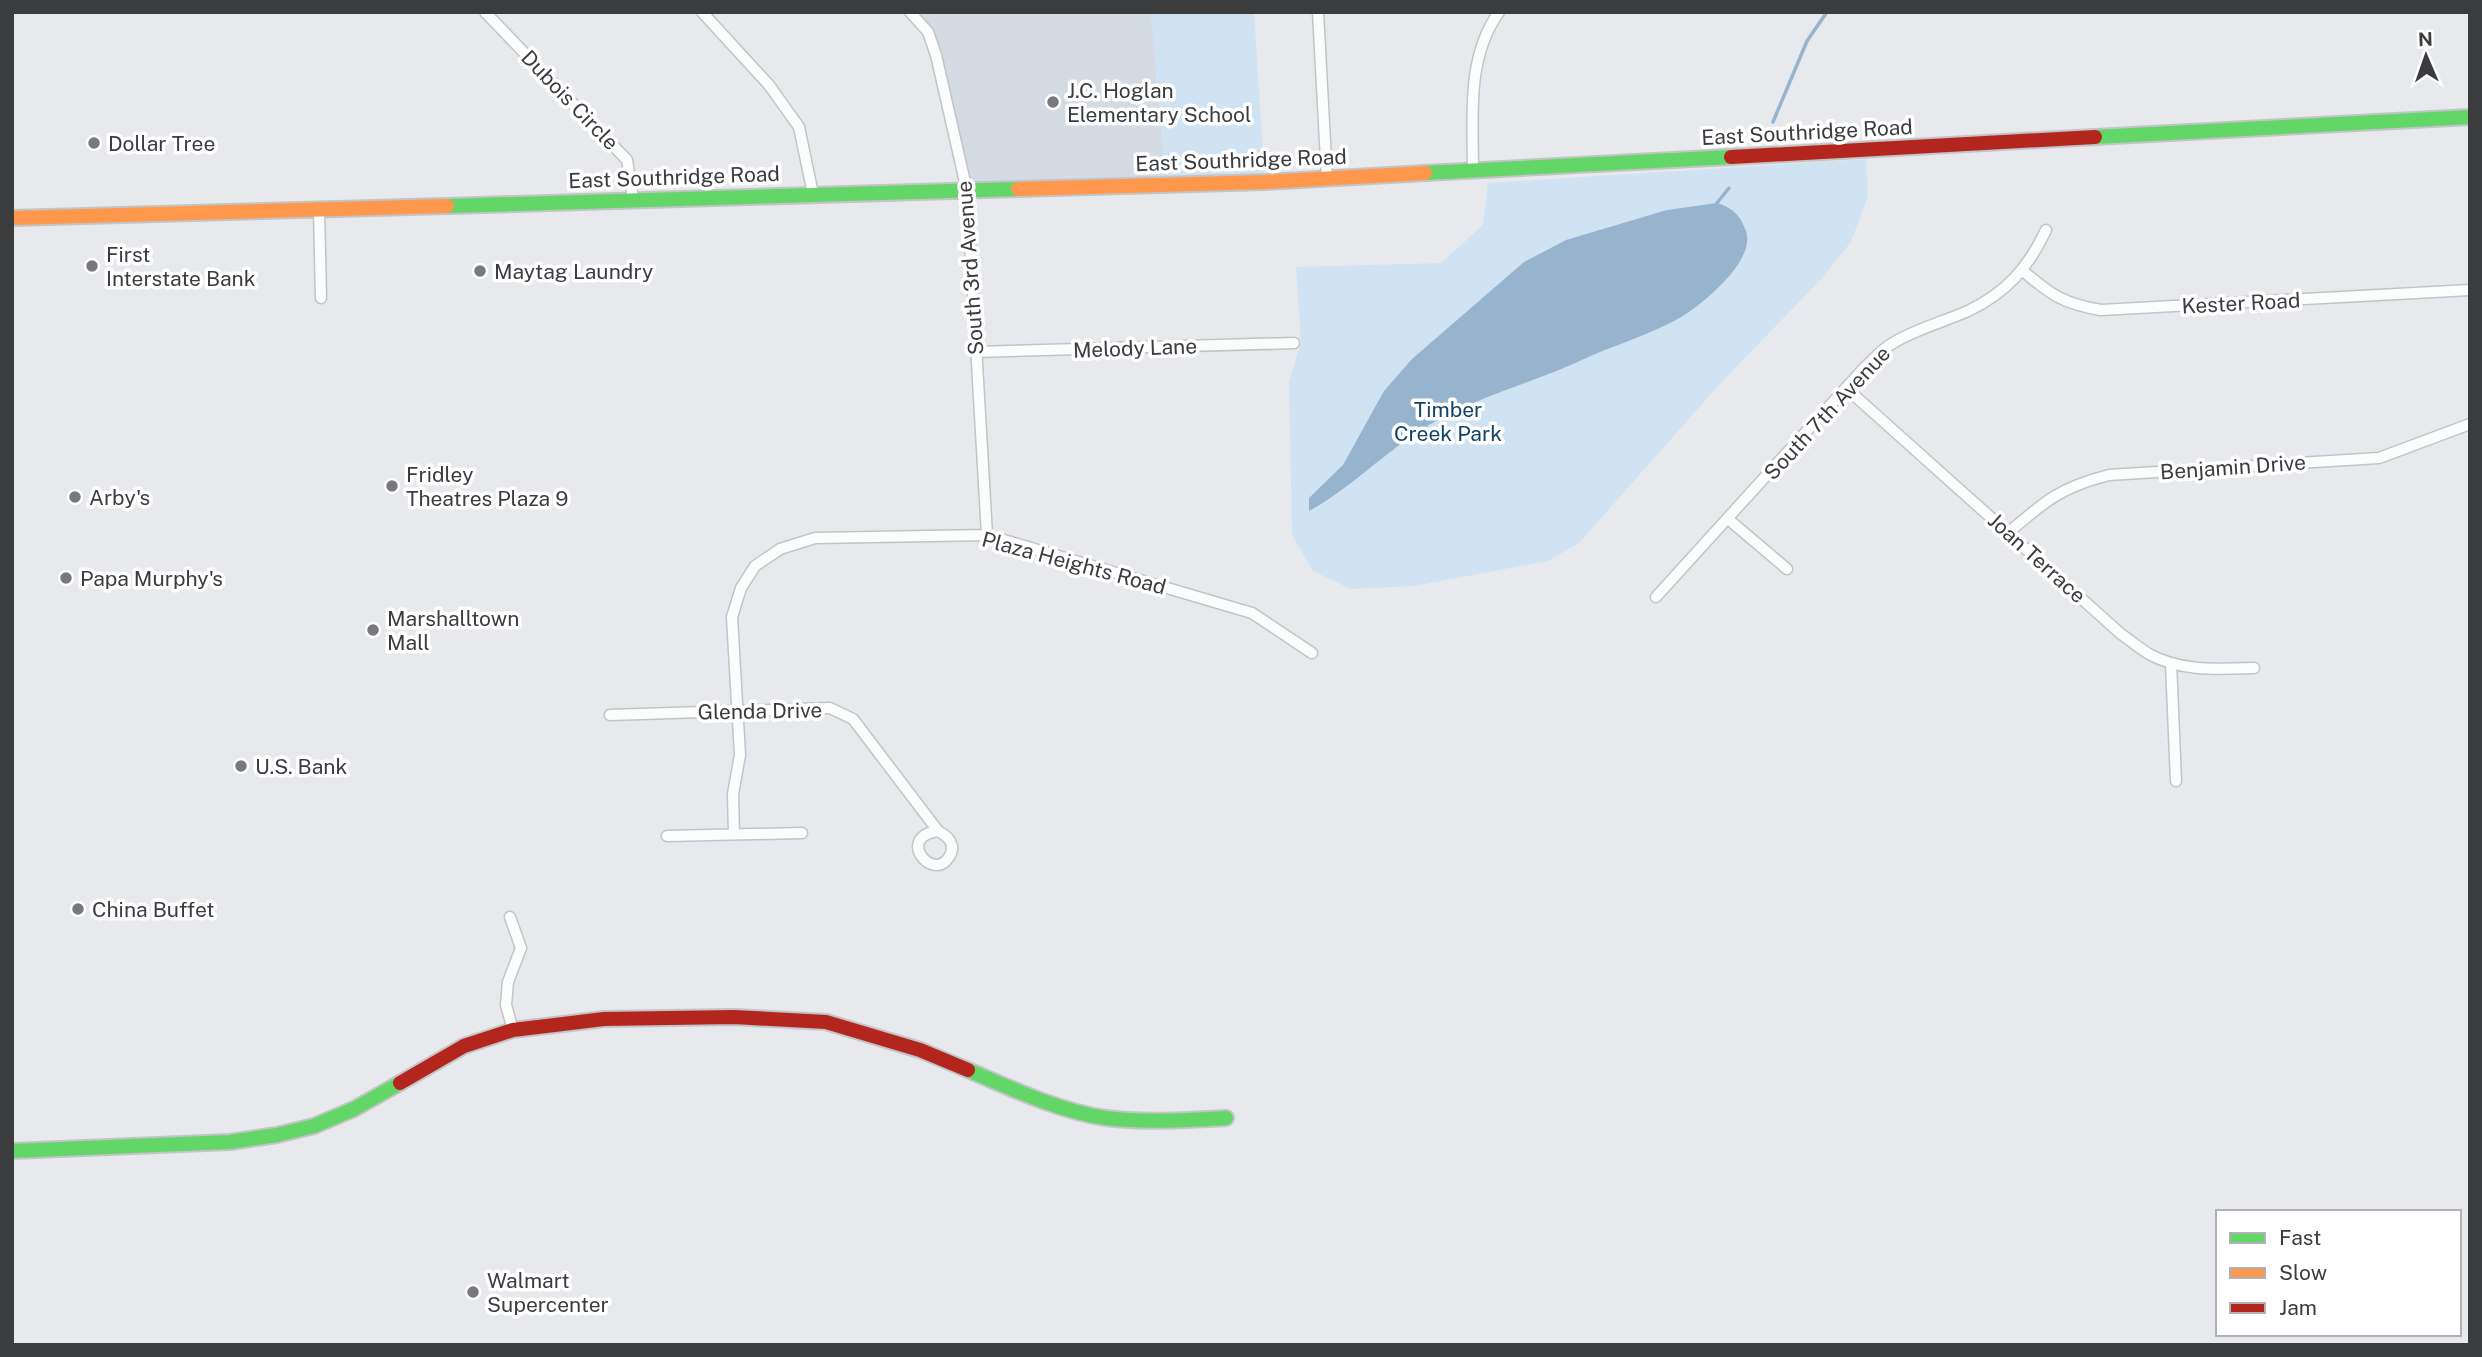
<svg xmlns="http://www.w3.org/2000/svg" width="2482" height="1357" viewBox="0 0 2482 1357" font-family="'Public Sans',sans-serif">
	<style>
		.built { fill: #d4dbe2 }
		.green { fill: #d0e3f3 }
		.water { fill: #96b4ce }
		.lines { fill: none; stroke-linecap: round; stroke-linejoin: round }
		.stream { stroke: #96b4ce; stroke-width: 3.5 }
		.street-casing { stroke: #c2c4c6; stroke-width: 13 }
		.fast-casing { stroke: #c2c4c6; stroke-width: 18 }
		.slow-casing { stroke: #c2c4c6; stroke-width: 18 }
		.jam-casing { stroke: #c2c4c6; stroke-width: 18 }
		.street { stroke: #fbfcfc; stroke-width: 10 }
		.fast { stroke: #63d668; stroke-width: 14 }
		.slow { stroke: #ff974d; stroke-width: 14 }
		.jam { stroke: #b3261e; stroke-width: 14 }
		.poi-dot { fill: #77797b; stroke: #fff; stroke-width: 2.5 }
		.labels { text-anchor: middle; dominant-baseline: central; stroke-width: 7; stroke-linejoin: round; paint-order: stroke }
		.poi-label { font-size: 21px; fill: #3a3c3e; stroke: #fff; text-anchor: start }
		.street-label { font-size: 21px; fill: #3a3c3e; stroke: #fff }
		.park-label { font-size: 21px; fill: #124366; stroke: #fff }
	</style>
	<rect width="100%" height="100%" fill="#e7e9ec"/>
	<path class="built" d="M910 12H1151L1166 184 967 191 932 42Z"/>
	<path class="green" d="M1151 12H1254L1265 182 1166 184Z
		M1866 159 1868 196 1851 242 1821 279 1718 386 1579 543 1548 561 1414 586 1351 589 1313 571 1292 535 1289 381 1301 343 1296 267 1441 263 1483 225 1488 183Z"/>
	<path class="water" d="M1717 203C1733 208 1740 215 1746 231 1756 260 1705 302 1683 316 1659 330 1631 340 1605 350 1585 358 1566 368 1546 375 1510 389 1473 401 1438 420 1391 445 1355 486 1309 511V498L1343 465 1384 391 1412 359 1524 262 1566 240 1667 210Z"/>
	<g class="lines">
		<path class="stream" d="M1773 122 1807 41 1827 12
			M1717 203 1729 188"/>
		<g class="street-casing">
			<path id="street" d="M485 12 627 160 633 199
				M702 12 769 85 799 127 813 194
				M910 12 928 32 936 55 967 191 987 535
				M1318 12 1327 179
				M1473 171C1473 118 1466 58 1499 12
				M319 211 321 298
				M2023 271C2051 295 2064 304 2101 310L2470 290
				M976 352 1294 343
				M1846 388 2121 634C2131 641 2139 648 2149 654 2181 672 2219 669 2254 668
				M1728 519 1787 569
				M2008 533C2045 501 2061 487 2109 475L2379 458 2470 424
				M1656 597 1864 368C1873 360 1882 349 1893 343 1916 329 1943 322 1968 311 2006 293 2028 268 2046 230
				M2171 663 2176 781
				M610 715 830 708 853 719 938 831C948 836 957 845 949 857 933 883 895 837 938 831
				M734 834 733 794 740 755 732 617 741 588 755 566 780 549 815 538 987 535 1252 613 1312 653
				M667 836 802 833
				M510 917 521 948 508 982 506 1005 513 1030"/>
		</g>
		<g class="fast-casing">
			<path id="fast" d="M2095 137 2470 117
				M1425 173 1731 157
				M447 206 1018 189
				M968 1070C1010 1088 1061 1112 1106 1118 1146 1123 1186 1120 1226 1118
				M12 1151 230 1142 277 1135 314 1126 354 1109 400 1083"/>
		</g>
		<g class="slow-casing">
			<path id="slow" d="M1018 189 1265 182 1425 173
				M12 218 447 206"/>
		</g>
		<g class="jam-casing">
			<path id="jam" d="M1731 157 2095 137
				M400 1083 464 1046 513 1030 604 1019 734 1017 826 1022 920 1050 968 1070"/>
		</g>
		<use href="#street" class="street"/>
		<use href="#fast" class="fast"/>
		<use href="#slow" class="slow"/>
		<use href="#jam" class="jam"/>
	</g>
	<g class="poi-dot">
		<circle cx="1053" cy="102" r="7"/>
		<circle cx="94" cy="143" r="7"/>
		<circle cx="92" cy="266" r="7"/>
		<circle cx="480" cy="271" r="7"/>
		<circle cx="392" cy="486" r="7"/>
		<circle cx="75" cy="497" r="7"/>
		<circle cx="66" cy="578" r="7"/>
		<circle cx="373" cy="630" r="7"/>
		<circle cx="241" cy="766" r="7"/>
		<circle cx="78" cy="909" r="7"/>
		<circle cx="473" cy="1292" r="7"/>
	</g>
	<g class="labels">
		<g class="poi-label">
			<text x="1067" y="90">J.C. Hoglan<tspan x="1067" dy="24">Elementary School</tspan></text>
			<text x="108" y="143">Dollar Tree</text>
			<text x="106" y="254">First<tspan x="106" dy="24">Interstate Bank</tspan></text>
			<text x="494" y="271">Maytag Laundry</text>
			<text x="406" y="474">Fridley<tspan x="406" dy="24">Theatres Plaza 9</tspan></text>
			<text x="89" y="497">Arby's</text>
			<text x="80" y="578">Papa Murphy's</text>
			<text x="387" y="618">Marshalltown<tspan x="387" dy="24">Mall</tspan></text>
			<text x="255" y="766">U.S. Bank</text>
			<text x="92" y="909">China Buffet</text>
			<text x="487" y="1280">Walmart<tspan x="487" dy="24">Supercenter</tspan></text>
		</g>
		<g class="street-label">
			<text transform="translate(570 100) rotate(46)">Dubois Circle</text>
			<text transform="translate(1807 132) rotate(-3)">East Southridge Road</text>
			<text transform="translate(1241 160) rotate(-2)">East Southridge Road</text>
			<text transform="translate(674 177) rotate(-2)">East Southridge Road</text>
			<text transform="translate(970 268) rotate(-94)">South 3rd Avenue</text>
			<text transform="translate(2241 303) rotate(-3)">Kester Road</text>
			<text transform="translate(1135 348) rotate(-2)">Melody Lane</text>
			<text transform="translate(1827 413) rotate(-47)">South 7th Avenue</text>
			<text transform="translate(2233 467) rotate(-4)">Benjamin Drive</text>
			<text transform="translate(2037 558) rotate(42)">Joan Terrace</text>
			<text transform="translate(1074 563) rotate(15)">Plaza Heights Road</text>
			<text transform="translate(760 711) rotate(-1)">Glenda Drive</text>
		</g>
		<g class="park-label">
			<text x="1448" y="409">Timber<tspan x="1448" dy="24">Creek Park</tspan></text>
		</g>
	</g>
	<rect width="2482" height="1357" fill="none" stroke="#3a3c3e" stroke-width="28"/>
	<rect x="2216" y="1210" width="245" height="126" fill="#ffffff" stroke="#b0b1b2" stroke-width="2"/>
	<rect x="2230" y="1233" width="35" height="10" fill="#63d668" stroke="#b0b1b2" stroke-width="2"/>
	<text x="2279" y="1245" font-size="21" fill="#3a3c3e">Fast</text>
	<rect x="2230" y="1268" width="35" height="10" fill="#ff974d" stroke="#b0b1b2" stroke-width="2"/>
	<text x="2279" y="1280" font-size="21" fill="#3a3c3e">Slow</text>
	<rect x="2230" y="1303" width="35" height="10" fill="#b3261e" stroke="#b0b1b2" stroke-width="2"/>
	<text x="2279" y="1315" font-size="21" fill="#3a3c3e">Jam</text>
	<g transform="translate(2426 56) rotate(358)" stroke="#ffffff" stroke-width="5" paint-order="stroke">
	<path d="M0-5L12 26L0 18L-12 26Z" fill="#3a3c3e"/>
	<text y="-10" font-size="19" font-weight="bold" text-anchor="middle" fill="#3a3c3e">N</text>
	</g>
</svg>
